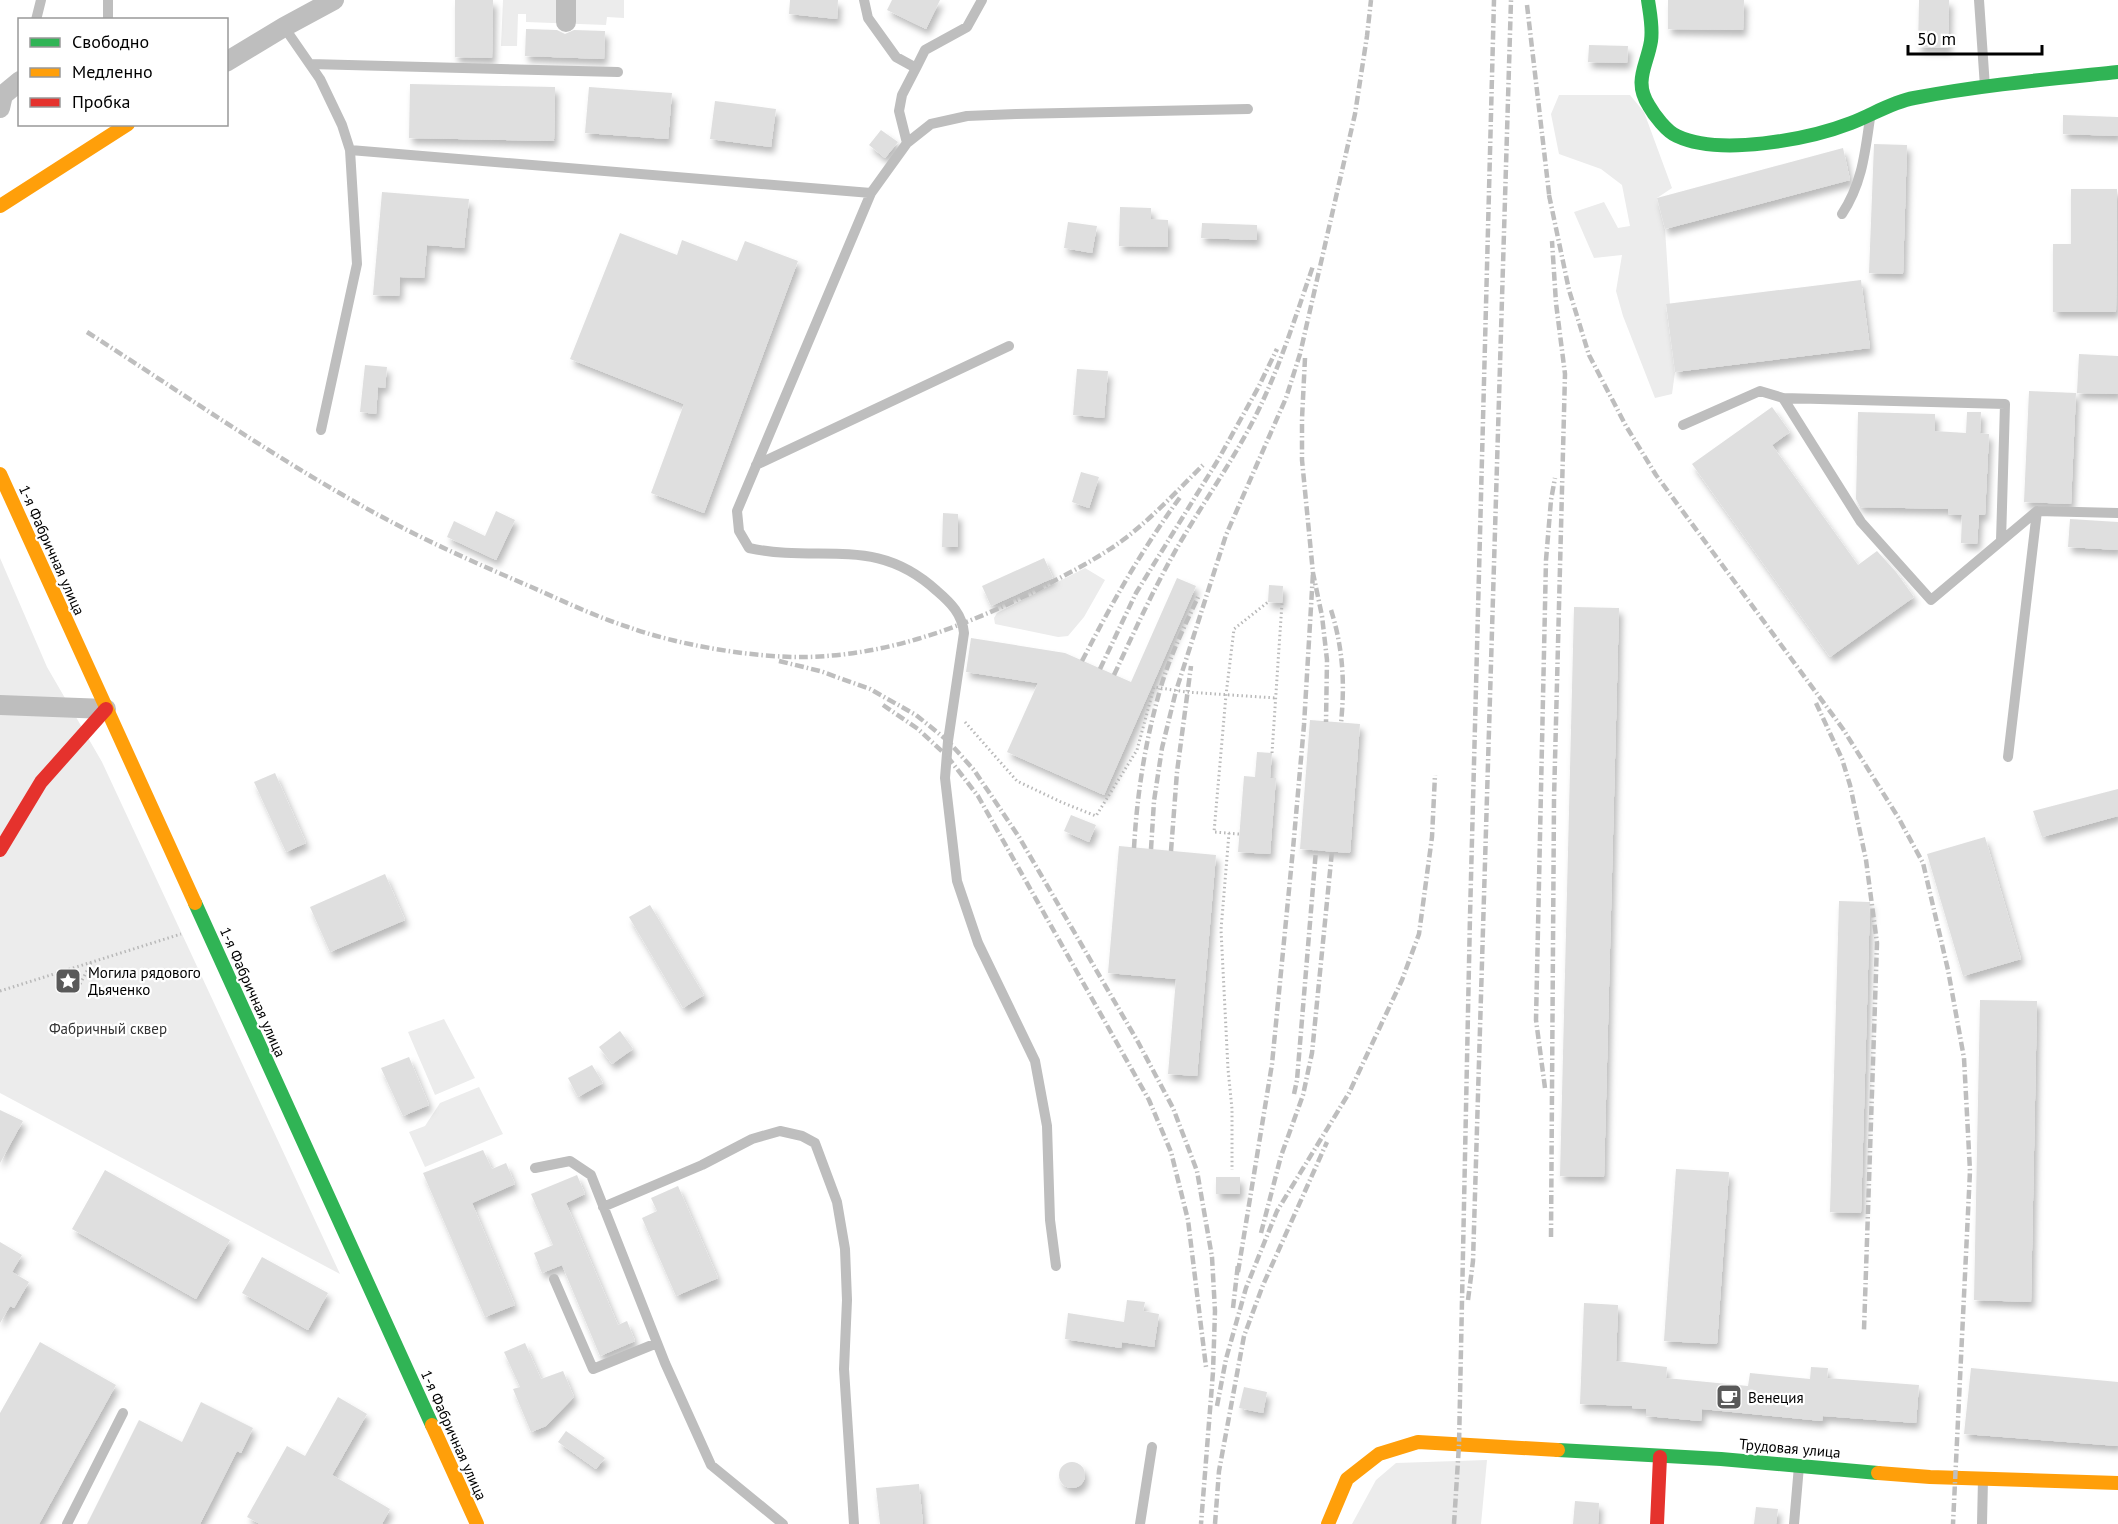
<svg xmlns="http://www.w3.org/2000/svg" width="2118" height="1524" viewBox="0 0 2118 1524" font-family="'PT Sans',sans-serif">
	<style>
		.green { fill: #ececec }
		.building { fill: #dfdfdf; filter: url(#shadow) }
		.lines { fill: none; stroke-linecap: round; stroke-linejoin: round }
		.path { stroke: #b9b9b9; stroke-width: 3; stroke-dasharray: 1.5 3; stroke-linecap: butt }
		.lane { stroke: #bebebe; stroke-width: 10 }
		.street { stroke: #bebebe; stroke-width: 20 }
		.fast { stroke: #30b455; stroke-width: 14 }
		.slow { stroke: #ff9f0a; stroke-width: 14 }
		.jam { stroke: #e5322d; stroke-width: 14 }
		.rail { stroke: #bebebe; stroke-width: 4.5; stroke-dasharray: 9 3 1.5 3; stroke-linecap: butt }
		.labels { text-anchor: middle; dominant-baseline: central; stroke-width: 4.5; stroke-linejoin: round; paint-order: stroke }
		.street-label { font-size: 15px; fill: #000; stroke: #fff }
		.poi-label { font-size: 15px; fill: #000; stroke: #fff; text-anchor: start }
		.park-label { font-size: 15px; fill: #333; stroke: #fff }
	</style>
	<defs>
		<filter id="shadow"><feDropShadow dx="3.5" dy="6" stdDeviation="3" flood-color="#0004"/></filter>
	</defs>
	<rect width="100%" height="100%" fill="#fff"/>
	<path class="green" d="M503 0H624V18L607 17 606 25 526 22V14H518L517 46H501Z
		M1559 95H1630L1644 112 1672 188 1657 198 1665 229 1670 304 1666 305 1675 372 1672 394 1655 398 1623 316 1616 291 1622 255 1594 258 1574 212 1604 202 1618 228 1630 226 1622 185 1601 169 1559 154 1551 114Z
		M0 558 47 667 102 762 340 1274 0 1093Z
		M1085 568 1105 580 1084 617 1068 636 1058 637 995 624 994 618 997 613Z
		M444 1019 475 1078 435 1095 408 1032Z
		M479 1087 503 1134 425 1167 409 1132 425 1126 440 1103Z
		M1487 1460 1481 1524H1352L1376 1480 1396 1463Z"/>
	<path class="building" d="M455 0H493L492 58 455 57Z
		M790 0H838L837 19 789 14Z
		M892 0H940L926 29 887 10Z
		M1668 0H1744L1743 30 1668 29Z
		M1919 0H1949L1948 48 1918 47Z
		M526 29 557 30 565 34 574 30 605 31 604 59 525 56Z
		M1589 45 1628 46 1627 63 1588 62Z
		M410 84 555 87 554 141 409 138Z
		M589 87 672 93 668 139 585 133Z
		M715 101 776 109 771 147 710 139Z
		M2063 115 2118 117V136L2063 134Z
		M881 130 898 142 885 158 869 145Z
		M1874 144 1907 145 1903 274 1869 273Z
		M1843 148 1850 180 1665 229 1657 198Z
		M2071 189H2117L2116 312H2053V244H2071Z
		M382 192 469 199 464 248 427 245 424 278 400 277 399 296 373 295Z
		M1120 207 1151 208V219L1168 220V247L1119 246Z
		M1068 222 1097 226 1092 253 1064 248Z
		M1202 223 1257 225V240L1201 238Z
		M620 233 677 255 682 240 737 261 745 241 798 261 704 513 651 493 684 404 570 359Z
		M1861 280 1870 348 1675 372 1666 304Z
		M2079 354 2118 356V394L2077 393Z
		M365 365 387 367 385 388 378 387 376 414 360 412Z
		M1077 369 1108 371 1104 418 1073 415Z
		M2029 391 2076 393 2071 504 2024 502Z
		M1772 407 1790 432 1772 445 1858 565 1877 551 1896 572 1914 597 1830 657 1692 464Z
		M1858 412 1935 414V431L1966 433 1967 412H1981L1980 433 1989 434 1985 515H1979L1977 544 1961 543 1962 515 1948 514V509L1860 507 1856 499Z
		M1081 472 1099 477 1089 508 1072 502Z
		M496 511 515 520 496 560 447 537 454 521 485 536Z
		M943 513 958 514V547H942Z
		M2070 519 2118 522V550L2068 547Z
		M1044 558 1053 578 991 606 982 586Z
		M1177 578 1196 586 1104 795 1007 752 1038 683 966 672 971 638 1065 653 1131 682Z
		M1269 585 1283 586 1282 603 1268 602Z
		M1574 607 1619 608 1604 1177 1560 1176Z
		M1310 720 1360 724 1350 853 1300 849Z
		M1257 752 1272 753 1270 778H1276L1270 854 1238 852 1244 776 1255 777Z
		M275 773 306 843 286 852 254 782Z
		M2118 789V816L2042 837 2033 811Z
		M1071 815 1096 825 1089 842 1064 831Z
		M1985 837 2021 959 1963 976 1927 854Z
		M1119 846 1216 855 1197 1076 1168 1074 1176 979 1108 973Z
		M385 874 405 920 330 952 310 907Z
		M1839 901 1870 902 1861 1213 1830 1212Z
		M650 905 704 995 683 1008 629 917Z
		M1980 1000 2037 1001 2031 1302 1974 1300Z
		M620 1031 633 1049 612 1064 599 1047Z
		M409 1057 429 1105 403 1116 381 1068Z
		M592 1065 603 1083 578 1097 568 1078Z
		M0 1110 23 1121 0 1163Z
		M483 1150 492 1169 506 1163 515 1184 472 1203 515 1305 485 1317 423 1173Z
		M1676 1169 1729 1172 1717 1344 1664 1341Z
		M105 1170 230 1240 196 1299 72 1229Z
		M577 1175 585 1194 566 1203 618 1325 627 1321 635 1341 600 1356 562 1265 542 1273 534 1253 553 1245 531 1194Z
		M1216 1177H1240V1194H1216Z
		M678 1186 718 1278 676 1296 642 1218 657 1211 651 1198Z
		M0 1242 22 1255 12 1272 29 1282 14 1308 10 1306 0 1323Z
		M262 1257 328 1293 308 1330 242 1293Z
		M1127 1300 1145 1302 1143 1311 1159 1314 1154 1347 1122 1342 1121 1348 1065 1339 1068 1313 1124 1322Z
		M1584 1303 1618 1305 1616 1361 1667 1367 1666 1378 1748 1386 1750 1373 1810 1379 1811 1367 1828 1368 1827 1378 1919 1385 1916 1423 1823 1416 1822 1421 1702 1409 1701 1421 1646 1416V1409L1632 1408V1406L1580 1404Z
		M40 1342 116 1385 39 1524H0V1413Z
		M525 1343 541 1379 563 1371 574 1397 546 1426 531 1432 513 1389 520 1387 504 1352Z
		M1971 1368 2118 1382V1446L1964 1434Z
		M1244 1387 1267 1392 1263 1413 1239 1408Z
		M338 1397 367 1414 332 1475 390 1509 382 1524H260L247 1517 287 1446 305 1456Z
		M201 1402 253 1428 241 1453 237 1451 200 1524H87L139 1420 182 1442Z
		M566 1431 605 1458 596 1469 558 1442Z
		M1059 1475a13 13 0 1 1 26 0a13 13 0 1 1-26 0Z
		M919 1484 923 1524H880L876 1488Z
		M1575 1501 1599 1503 1598 1524H1573Z
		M1756 1507 1778 1509 1776 1524H1754Z"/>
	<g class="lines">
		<path class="path" d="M965 722 1017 781 1061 802 1096 816 1137 750 1154 687 1186 692 1276 698
			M1272 753 1282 603
			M1229 833 1221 930 1228 1069 1232 1109V1170
			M1239 834 1214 832 1226 695 1234 629 1268 602
			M78 988 91 963
			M0 991 181 934"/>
		<path class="lane" d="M108 0V20
			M864 0 868 18 896 57 916 68 902 95 899 111 907 143
			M1979 0 1985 87
			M36 20 41 0
			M284 27 320 79 342 125 350 150 357 264 321 430
			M310 64 618 72
			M916 68 925 50 967 27 982 0
			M350 150 871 193 737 511 739 531 749 548C822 564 875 534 937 591 951 603 962 614 964 633L948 741 945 778 957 881 978 943 1035 1061 1047 1126 1050 1220 1056 1266
			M871 193 907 143 931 124 967 116 1016 114 1248 109
			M1842 214C1862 184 1865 153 1870 118
			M1783 398 1861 522 1931 600 2037 511 2118 513
			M1683 425 1760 391 1783 398 2005 404 2001 541
			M756 465 1009 346
			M2008 757 2037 511
			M535 1168 570 1161 591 1175 665 1363 711 1465 783 1524
			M603 1207 702 1165 752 1139 780 1131 802 1136 815 1143 837 1202 845 1249 847 1300 844 1369 854 1524
			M554 1279 593 1369 657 1343
			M67 1524 123 1413
			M1140 1524 1152 1447
			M1794 1524 1799 1466
			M1982 1524 1983 1479"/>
		<path class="street" d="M566 22V0
			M226 62 284 27 334 0
			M0 108 3 95 20 81
			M0 705 106 709"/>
		<path class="fast" d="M1648 0C1650 14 1653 27 1651 41 1647 66 1633 81 1649 106 1654 115 1667 132 1677 136 1719 156 1807 140 1851 123 1872 115 1892 102 1914 98 1981 85 2050 79 2118 72
			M195 903 432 1425
			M1558 1450 1721 1459 1878 1473"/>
		<path class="slow" d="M0 206 128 124
			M0 474 195 903
			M432 1425 477 1524
			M1878 1473 1930 1477 2118 1483
			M1328 1524 1347 1479 1379 1454 1418 1442 1558 1450"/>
		<path class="jam" d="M0 850 41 782 106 709
			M1657 1524 1660 1457"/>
		<path class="rail" d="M1527 5 1550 202
			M1549 195 1569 290 1589 355 1626 426 1656 475 1843 729 1898 817 1923 863 1948 970 1964 1058 1970 1171 1953 1524
			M87 332C179 391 269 454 364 507 417 537 473 562 529 586 561 600 594 616 628 627 678 645 754 658 807 657 889 655 963 627 1035 591 1067 574 1098 559 1127 537 1155 515 1180 488 1205 463
			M1305 358 1302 419V460L1313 573 1322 616 1327 660 1326 722
			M1331 610C1343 648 1345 683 1341 723
			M779 661 820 671 870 689 916 715 948 741 974 770 1019 837 1138 1042 1173 1108 1197 1171 1212 1257 1215 1311 1213 1372 1201 1524
			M1082 661C1112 603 1142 549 1181 496
			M1100 669 1136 593 1218 460 1258 388 1277 349
			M1114 675C1136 628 1157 581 1184 536 1207 497 1233 460 1254 419 1279 370 1295 318 1313 266
			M1816 703 1842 759 1850 785 1866 860 1877 943 1864 1330
			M883 705 918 729 947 756 978 796 1149 1100 1171 1152 1188 1220 1206 1367
			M1134 848C1137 794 1145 742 1160 690 1169 658 1184 627 1198 597
			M1151 849 1154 801 1162 748 1176 691 1226 535 1286 398 1300 354 1355 114 1367 36 1371 0
			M1171 851 1177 772 1191 666
			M1545 1088 1536 1020 1546 560 1551 500 1555 478
			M1294 1094 1297 1080 1316 850
			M1261 1233 1281 1156 1303 1095 1312 1053 1332 851
			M1551 1237 1554 799 1565 374 1556 303 1552 241
			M1238 1272 1272 1064 1293 849 1304 725 1313 573
			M1468 1300 1473 1261 1511 0
			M1233 1308 1238 1264
			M1217 1406 1226 1359 1246 1288 1277 1211 1349 1093 1402 980 1419 934 1432 837 1435 775
			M1215 1524 1219 1471 1244 1336 1263 1285 1327 1142
			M1454 1524 1459 1445 1470 916 1494 0"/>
	</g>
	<defs>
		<g id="sight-square" transform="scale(1.35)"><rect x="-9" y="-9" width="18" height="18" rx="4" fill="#595959" stroke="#fff"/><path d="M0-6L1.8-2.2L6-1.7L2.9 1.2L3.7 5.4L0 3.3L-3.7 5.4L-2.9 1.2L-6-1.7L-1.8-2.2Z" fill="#fff"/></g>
		<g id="cafe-square" transform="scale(1.35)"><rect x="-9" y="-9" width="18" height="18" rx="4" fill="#595959" stroke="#fff"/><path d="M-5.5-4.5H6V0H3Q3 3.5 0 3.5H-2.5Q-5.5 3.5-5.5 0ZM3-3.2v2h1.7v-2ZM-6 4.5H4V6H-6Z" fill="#fff"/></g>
	</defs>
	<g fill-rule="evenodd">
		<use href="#sight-square" x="68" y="981"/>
		<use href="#cafe-square" x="1729" y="1397"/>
	</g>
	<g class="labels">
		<g class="street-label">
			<text transform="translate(52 550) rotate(66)">1-я Фабричная улица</text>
			<text transform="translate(253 992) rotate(66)">1-я Фабричная улица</text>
			<text transform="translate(454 1435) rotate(66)">1-я Фабричная улица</text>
			<text transform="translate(1790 1448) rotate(5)">Трудовая улица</text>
		</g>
		<g class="poi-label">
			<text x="88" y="972">Могила рядового<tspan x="88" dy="17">Дьяченко</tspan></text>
			<text x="1748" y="1397">Венеция</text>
		</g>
		<g class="park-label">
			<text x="108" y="1028">Фабричный сквер</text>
		</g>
	</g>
	<rect x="18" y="18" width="210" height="108" fill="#ffffff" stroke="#999999" stroke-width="1.5"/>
	<rect x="30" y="38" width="30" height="9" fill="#30b455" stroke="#999999" stroke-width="1.5"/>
	<text x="72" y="48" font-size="18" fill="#000000">Свободно</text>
	<rect x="30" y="68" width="30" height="9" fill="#ff9f0a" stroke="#999999" stroke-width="1.5"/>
	<text x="72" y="78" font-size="18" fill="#000000">Медленно</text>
	<rect x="30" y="98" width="30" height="9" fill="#e5322d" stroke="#999999" stroke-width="1.5"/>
	<text x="72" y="108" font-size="18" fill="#000000">Пробка</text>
	<path d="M1908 45v9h134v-9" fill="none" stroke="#000000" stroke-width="3"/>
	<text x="1917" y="45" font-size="18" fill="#000000" stroke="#ffffff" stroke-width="4.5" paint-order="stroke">50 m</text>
</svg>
